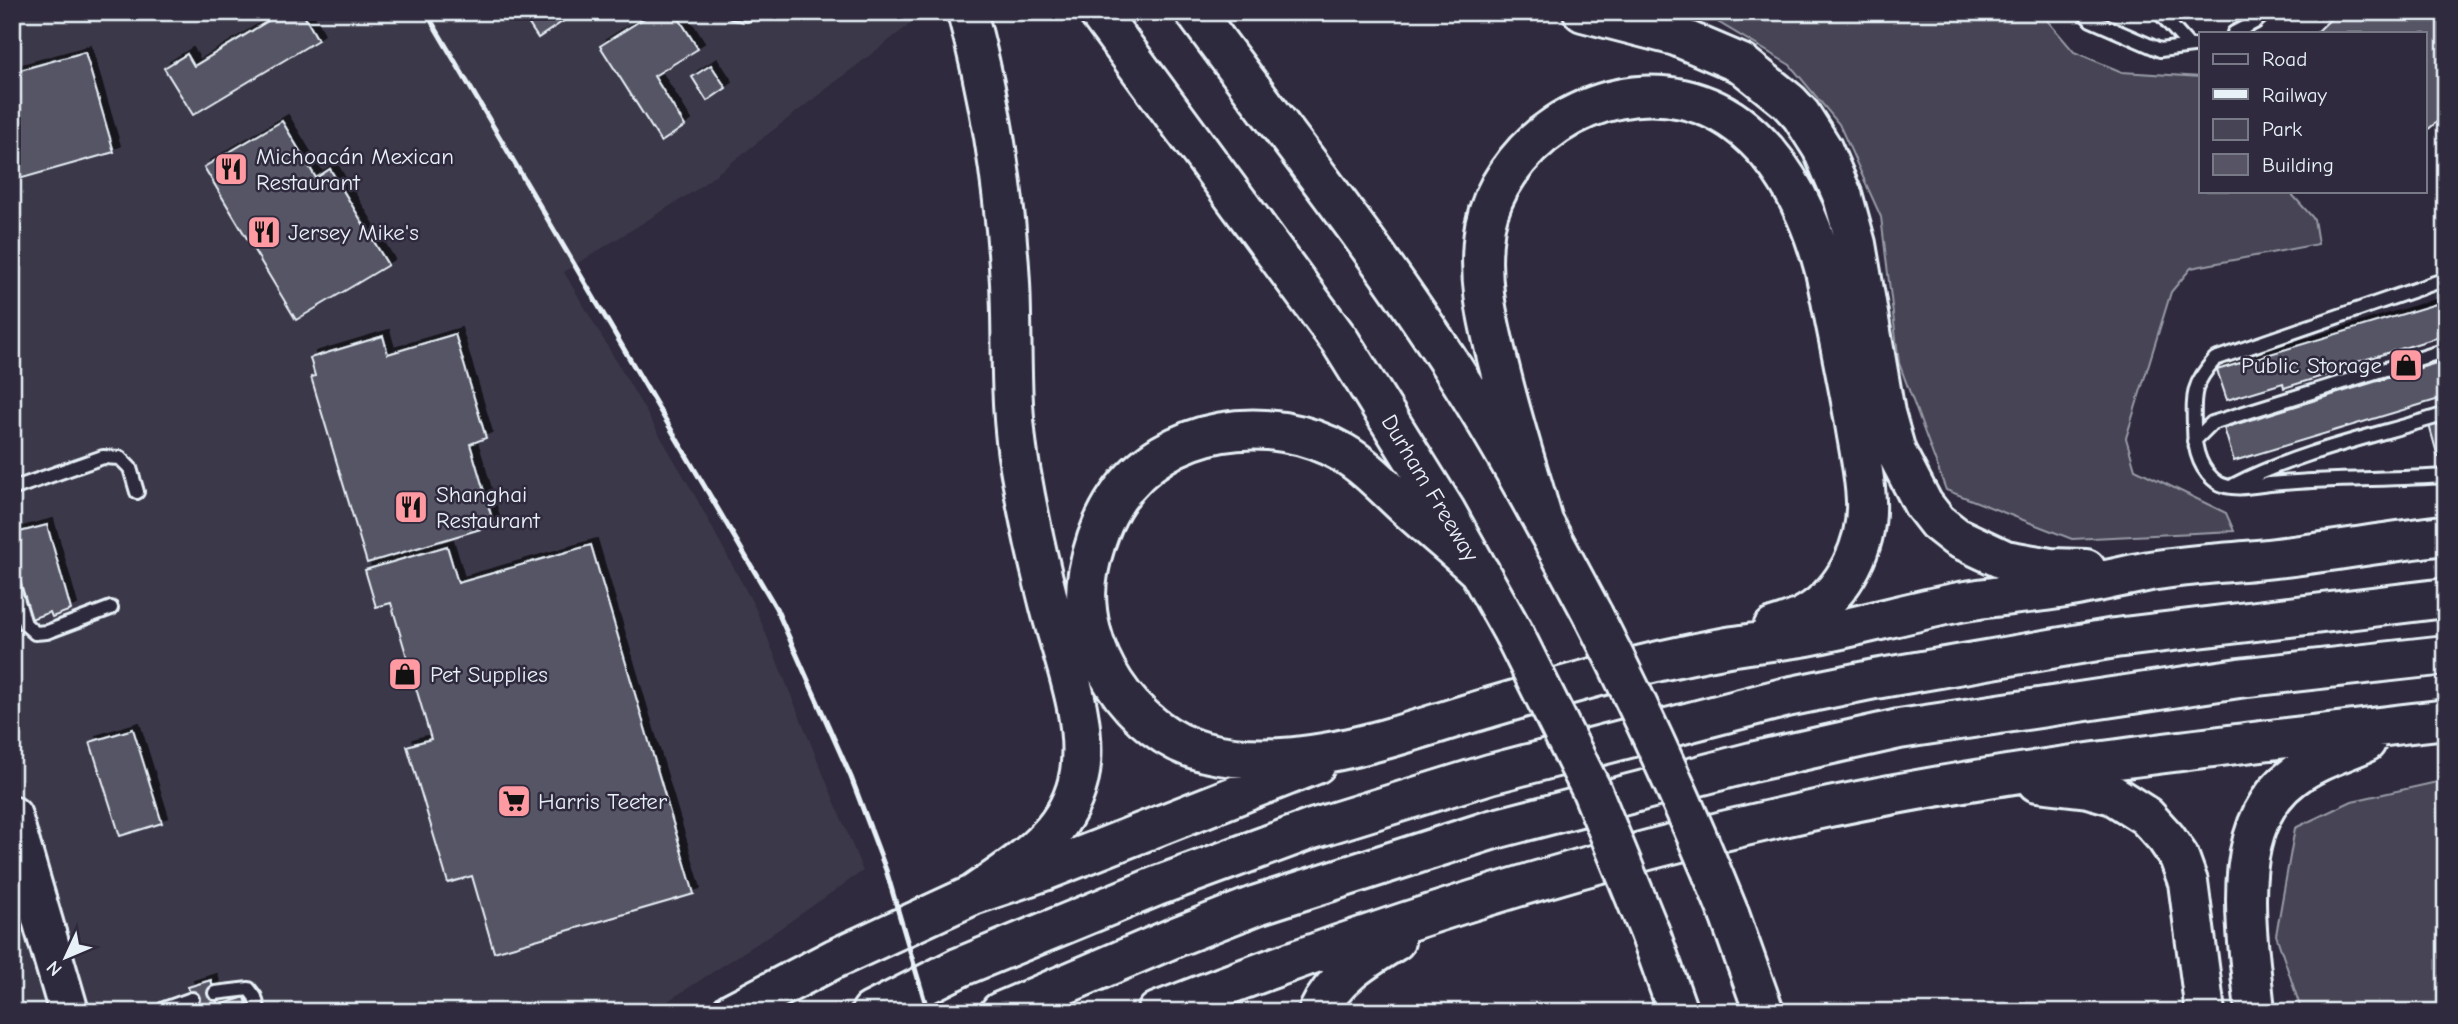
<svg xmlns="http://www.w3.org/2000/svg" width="2458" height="1024" viewBox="0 0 2458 1024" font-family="'Comic Neue',sans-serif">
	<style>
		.built { fill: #3b3749 }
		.green { fill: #464455; stroke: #979aa6; stroke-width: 2 }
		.building { fill: #575565; stroke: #e8f1f8; stroke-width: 2; filter: url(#shadow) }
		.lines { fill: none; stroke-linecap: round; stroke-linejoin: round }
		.lane-casing { stroke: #e8f1f8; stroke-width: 18 }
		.primary-casing { stroke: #e8f1f8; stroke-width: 44 }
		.highway-casing { stroke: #e8f1f8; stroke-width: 44 }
		.lane { stroke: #2f2a3d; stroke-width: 12 }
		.primary { stroke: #2f2a3d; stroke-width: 38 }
		.highway { stroke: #2f2a3d; stroke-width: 38 }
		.rail { stroke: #e8f1f8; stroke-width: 5 }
		.highway-bridge-casing { stroke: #e8f1f8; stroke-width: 44; stroke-linecap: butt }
		.highway-bridge { stroke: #2f2a3d; stroke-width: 38 }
		.labels { text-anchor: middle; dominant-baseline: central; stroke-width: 5; stroke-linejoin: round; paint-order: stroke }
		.poi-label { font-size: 23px; fill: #e8f1f8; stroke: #2f2a3d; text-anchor: start }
		.street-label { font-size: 23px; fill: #e8f1f8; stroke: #2f2a3d }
	</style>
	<defs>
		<filter id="shadow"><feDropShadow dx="6" dy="-6" stdDeviation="0" flood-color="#0009"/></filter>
	</defs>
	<rect width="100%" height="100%" fill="#2f2a3d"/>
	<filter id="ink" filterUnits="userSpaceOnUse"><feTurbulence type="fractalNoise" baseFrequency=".0143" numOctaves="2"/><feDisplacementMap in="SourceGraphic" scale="14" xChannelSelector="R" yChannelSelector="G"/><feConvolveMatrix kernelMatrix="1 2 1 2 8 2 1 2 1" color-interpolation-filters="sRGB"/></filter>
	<g filter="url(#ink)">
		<path class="built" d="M12 12H920L922 15 696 190 564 272 693 492 755 607 863 871 775 932 665 1003 645 1012H12Z"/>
		<path class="green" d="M1701 12H2040L2074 52 2122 72 2201 77V191H2289L2314 219 2318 244 2191 268 2171 292 2126 438 2135 469 2226 513 2234 531 2072 539 1946 490 1899 363 1881 217 1839 124 1790 65Z
			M2446 780V1012H2302L2276 935 2295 828 2352 801Z"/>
		<path class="building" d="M283 12H302L318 40 193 115 164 68 187 54 194 66Z
			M521 12H577L538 38Z
			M654 12H675L698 49 654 76 685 126 661 142 600 46Z
			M2338 12H2446V114L2425 132V33H2316Z
			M85 52 114 152 12 181V100L20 97 13 72Z
			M711 65 726 88 707 101 692 77Z
			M282 121 316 178 330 169 388 265 296 320 204 167Z
			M2446 301V335L2341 367 2342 370 2284 388 2283 383 2227 400 2217 370Z
			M455 334 486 438 470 444 494 525 367 563 311 377 315 376 310 358 383 336 388 354Z
			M2446 360V397L2234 461 2224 428Z
			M2446 420V454L2438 457 2429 425Z
			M47 525 71 610 52 617 50 612 31 619 12 555V534Z
			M591 545 694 894 494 952 472 876 448 883 407 746 431 739 391 603 376 607 365 570 447 546 458 583Z
			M133 729 162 823 120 836 90 742Z
			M211 980 218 1006 245 997 249 1012H195L188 987Z"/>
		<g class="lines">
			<g class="lane-casing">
				<path id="lane" d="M734 12 746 14 749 12
					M2084 12 2091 20 2160 50 2201 45
					M2159 12 2189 46
					M2168 23 2180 12
					M2234 33 2255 22 2266 12
					M2446 279 2215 359C2193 384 2193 393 2194 426 2194 447 2199 470 2218 483 2231 491 2255 486 2270 484 2328 478 2387 480 2446 476
					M2194 441 2212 423 2446 350
					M2234 485C2300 451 2375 436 2446 414
					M12 489 103 457 120 458 130 468 137 492
					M12 582 25 624 35 633 47 632 111 608
					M215 993 249 989 255 997 259 1012
					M165 1012 164 1009 192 999"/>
			</g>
			<g class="primary-casing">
				<path id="primary" d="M12 816 69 1012"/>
			</g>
			<g class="highway-casing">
				<path id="highway" d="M967 12C991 101 1005 191 1010 283 1013 344 1009 407 1020 468 1028 514 1038 561 1050 607 1063 658 1088 719 1080 772 1070 834 1020 862 973 895
					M1098 12 1340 341 1445 510 1514 634
					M1195 12C1282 131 1375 246 1454 370 1505 449 1549 532 1593 615
					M1583 12 1676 36 1742 64 1789 102 1801 115 1822 148 1843 197 1856 244 1885 413 1896 452 1923 504 1937 522 1956 537 2005 560 2050 568 2086 569
					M1543 521C1529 473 1514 426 1502 378 1489 326 1476 280 1485 226 1489 206 1497 189 1508 173 1560 96 1670 67 1745 130 1788 166 1811 218 1825 271 1835 320 1845 368 1854 417 1858 445 1865 473 1866 501 1868 545 1845 591 1808 614 1797 621 1785 624 1773 628
					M1480 572C1458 551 1434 532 1412 512 1389 492 1369 468 1343 453 1269 411 1166 425 1117 498 1102 520 1093 547 1088 573 1075 647 1132 734 1205 752 1300 775 1401 733 1491 707 1566 685 1641 663 1717 649 1747 643 1777 641 1807 636 1857 627 1905 613 1955 603 1991 596 2029 594 2065 588 2092 584 2118 577 2145 572 2187 564 2232 563 2275 558 2332 552 2389 541 2446 535
					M2037 782 2088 788 2113 795 2146 816 2166 838 2179 857 2188 882 2205 1012
					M1729 914 1764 1012
					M1650 933 1678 1012
					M732 1012 834 959 973 895 1044 871 1316 764
					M871 1012 960 967 1157 886 1312 829 1490 774 1787 697 1875 679 2115 638 2446 598
					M1000 1012 1178 936 1257 905 1491 830 1756 761 1899 729 2239 678 2446 655
					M1157 1012C1368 929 1585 860 1806 812 2017 766 2232 745 2446 719
					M1318 1012C1334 978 1364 960 1395 941
					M2255 1012C2249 940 2225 827 2293 777 2315 760 2341 753 2366 742"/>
			</g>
			<use href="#lane" class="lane"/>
			<use href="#primary" class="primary"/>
			<use href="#highway" class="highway"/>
			<path class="rail" d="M426 12 776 608 851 777 886 870 928 1012"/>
			<g class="highway-bridge-casing">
				<path id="highway-bridge" d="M1593 615C1643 713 1688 812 1729 914
					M1514 634 1592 791 1650 933"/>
			</g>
			<use href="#highway-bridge" class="highway-bridge"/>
		</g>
	</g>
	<defs>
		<g id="restaurant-square" transform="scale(1.75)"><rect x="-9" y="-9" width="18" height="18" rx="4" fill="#ff9aa2" stroke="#2f2a3d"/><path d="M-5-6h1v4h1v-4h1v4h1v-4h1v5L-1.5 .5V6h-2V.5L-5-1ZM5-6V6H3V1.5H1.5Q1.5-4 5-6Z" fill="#111"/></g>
		<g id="shop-square" transform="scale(1.75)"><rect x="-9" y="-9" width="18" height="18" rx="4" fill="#ff9aa2" stroke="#2f2a3d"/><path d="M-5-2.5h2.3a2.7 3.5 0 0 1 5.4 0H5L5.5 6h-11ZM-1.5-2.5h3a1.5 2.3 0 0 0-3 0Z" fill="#111"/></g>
		<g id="supermarket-square" transform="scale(1.75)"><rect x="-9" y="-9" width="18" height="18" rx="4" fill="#ff9aa2" stroke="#2f2a3d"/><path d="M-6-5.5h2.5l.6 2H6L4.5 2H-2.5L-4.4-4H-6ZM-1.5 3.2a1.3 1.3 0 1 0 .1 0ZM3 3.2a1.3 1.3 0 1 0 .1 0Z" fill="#111"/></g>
	</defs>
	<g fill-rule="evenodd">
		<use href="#restaurant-square" x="231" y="169"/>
		<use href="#restaurant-square" x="264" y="232"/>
		<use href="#shop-square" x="2406" y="365"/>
		<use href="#restaurant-square" x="411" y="507"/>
		<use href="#shop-square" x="405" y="674"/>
		<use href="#supermarket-square" x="514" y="801"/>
	</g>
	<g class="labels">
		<g class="poi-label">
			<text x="256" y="156">Michoacán Mexican<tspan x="256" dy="26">Restaurant</tspan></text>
			<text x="288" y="232">Jersey Mike's</text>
			<text x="2382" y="365" text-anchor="end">Public Storage</text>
			<text x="436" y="494">Shanghai<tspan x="436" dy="26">Restaurant</tspan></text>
			<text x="430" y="674">Pet Supplies</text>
			<text x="538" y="801">Harris Teeter</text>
		</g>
		<g class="street-label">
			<text transform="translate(1430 488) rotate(59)">Durham Freeway</text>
		</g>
	</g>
	<rect width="2458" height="1024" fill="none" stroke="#2f2a3d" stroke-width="42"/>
	<rect x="21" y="21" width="2416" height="982" fill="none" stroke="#e8f1f8" stroke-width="2.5" filter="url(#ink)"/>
	<rect x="2199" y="32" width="228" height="161" fill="#2f2a3d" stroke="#797a88" stroke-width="2"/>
	<rect x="2213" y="54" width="35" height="10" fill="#2f2a3d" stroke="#797a88" stroke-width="2"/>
	<text x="2262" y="66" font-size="21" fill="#e8f1f8">Road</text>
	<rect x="2213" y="89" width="35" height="10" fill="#e8f1f8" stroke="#797a88" stroke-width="2"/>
	<text x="2262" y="102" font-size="21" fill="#e8f1f8">Railway</text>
	<rect x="2213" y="119" width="35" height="21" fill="#464455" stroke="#797a88" stroke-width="2"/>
	<text x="2262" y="136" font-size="21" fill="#e8f1f8">Park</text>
	<rect x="2213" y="154" width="35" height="21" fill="#575565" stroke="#797a88" stroke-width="2"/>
	<text x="2262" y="172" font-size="21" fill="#e8f1f8">Building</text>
	<g transform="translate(66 957) rotate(226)" stroke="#2f2a3d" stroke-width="5" paint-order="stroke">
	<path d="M0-5L12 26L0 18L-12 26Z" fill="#e8f1f8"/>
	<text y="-10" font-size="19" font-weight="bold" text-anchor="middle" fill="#e8f1f8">N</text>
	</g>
</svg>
